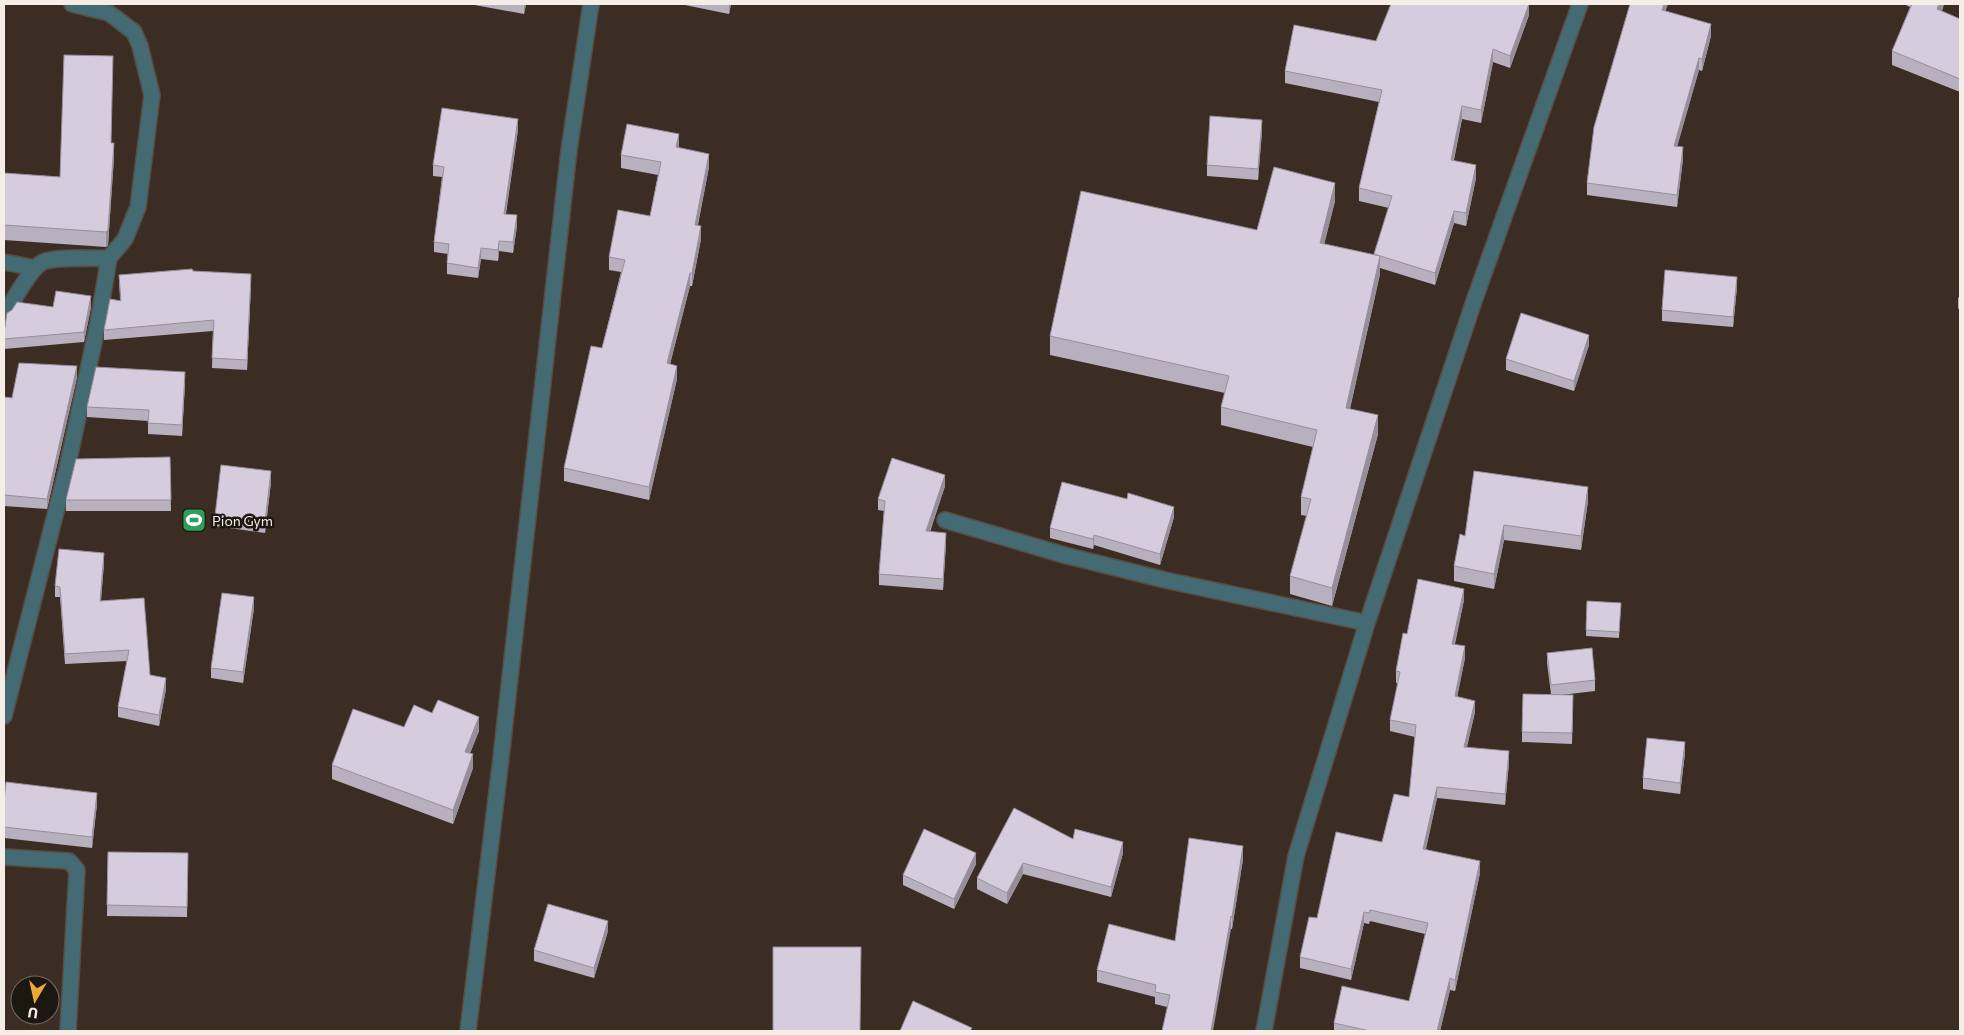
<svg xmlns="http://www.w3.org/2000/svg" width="1964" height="1035" viewBox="0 0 1964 1035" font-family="Commissioner,sans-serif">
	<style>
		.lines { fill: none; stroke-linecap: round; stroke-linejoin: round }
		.street-casing { stroke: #594c42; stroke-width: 18 }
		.street { stroke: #446a74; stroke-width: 15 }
		.wall { fill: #b8afbf }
		.shaded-wall { fill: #968f9b }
		.building { fill: #d6ccde; stroke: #968f9b }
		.labels { text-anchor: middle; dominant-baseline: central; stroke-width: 5; stroke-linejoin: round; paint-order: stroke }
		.poi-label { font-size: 14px; fill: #f7ede7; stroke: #1d1712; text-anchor: start }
	</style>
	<rect width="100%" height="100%" fill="#3b2d23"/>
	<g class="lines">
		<g class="street-casing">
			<path id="street" d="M4 262 35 268
				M4 315C12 303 31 267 43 262 55 256 94 259 109 258
				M945 520 1064 555 1165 580 1367 623
				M4 716 67 468 98 323 109 258 125 239 138 207 152 95 140 46 134 32 109 13 72 4
				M4 857 69 861 77 870 68 1031
				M468 1031 501 758 569 150 591 4
				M1264 1031 1296 856 1367 623 1474 301 1580 4"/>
		</g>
		<use href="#street" class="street"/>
	</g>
	<path class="wall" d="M469 4H526L524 14Z
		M680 4H731L729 14Z
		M1904 4H1944L1942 11 1960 19V92L1892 65V51L1910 7Z
		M1665 11 1711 36 1702 71 1699 70 1677 146 1683 159 1677 207 1587 195V183Z
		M1529 15 1510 68 1493 62 1481 123 1462 119 1454 160 1476 178 1466 226 1454 223 1435 285 1380 268V274L1350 409 1378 434 1332 606 1290 594V576L1307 516 1301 515V497L1313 447 1221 425V407L1225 393 1050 355V336L1257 230 1335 201 1324 244 1374 255 1389 208 1359 201V188L1379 102 1285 83V71L1376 41Z
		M518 130 506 214 517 226 513 253 499 251 498 261 481 259 478 278 447 274V263L448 254 434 252V242L442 177 433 176V165Z
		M1262 131 1258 180 1207 176V165Z
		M111 143 114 157 108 245 106 247 4 240V173L60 177Z
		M678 148 709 167 698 225 701 239 692 286H690L670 364 677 379 649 500 564 481V468L602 348 621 272 609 270V257L650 216 658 175 621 168V155Z
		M193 271 251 284 247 370 212 368 213 331 104 340V330L120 300 119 275Z
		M1737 287 1733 327 1662 321V310Z
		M1960 296V311L1958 308V298Z
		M53 307H91L84 342 4 349V333Z
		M1589 345 1574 391 1506 370V359Z
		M77 377 47 509 4 506V397L12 398Z
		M185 383 182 436 148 434V421L87 417V407Z
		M170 457 171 511H66V500Z
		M271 482 265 533 215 526V516Z
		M945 486 930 532 946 543 943 590 879 585V574L884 511 878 510V499Z
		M1588 501 1581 550 1504 540 1494 589 1454 581V566L1465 536Z
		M1174 517 1160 565 1094 545 1093 549 1050 538V528Z
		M104 563 101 600 150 675 166 689 159 726 118 717V707L127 661 65 664 60 597H55V586Z
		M1464 600 1455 644 1465 658 1457 697 1475 712 1467 747 1509 763 1505 805 1437 798 1426 849 1480 873 1455 991 1450 990 1440 1031H1334V1023L1409 1001 1425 934 1370 921 1369 924 1364 923 1351 980 1300 968V957L1317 918 1382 842 1409 797 1415 737 1390 731V720L1398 683H1396V671L1407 634Z
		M1587 601 1621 603 1619 638 1586 636Z
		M254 608 243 683 211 678V668Z
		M1547 653 1595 680V691L1561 695 1573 706 1572 744 1522 742V732L1551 694 1547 663Z
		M479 731 470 753 473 768 453 824 332 779V765Z
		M1685 753 1680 794 1643 789V778Z
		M4 802 97 804 92 848 4 838Z
		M1073 839 1123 853 1111 897 1023 874 1007 904 977 889V878Z
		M108 852 188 853 187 917 107 916Z
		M1243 859 1232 929H1231L1167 1007 1155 1004V997L1097 982V970L1175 941Z
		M976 864 954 909 903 885V875Z
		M608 931 594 978 534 961V950Z"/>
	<path class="shaded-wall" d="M524 4H526L524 14Z
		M729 4H731L729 14Z
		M1529 4V15L1510 68V56Z
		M1664 4H1668L1662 22V10Z
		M1939 4H1944L1937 23V9Z
		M1711 24V36L1702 71V59Z
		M1493 49V62L1481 123V110Z
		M1699 58V70L1674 158V146Z
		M1462 106V119L1451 172V160Z
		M518 119V130L504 224V214Z
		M1262 120V131L1258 180V169Z
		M679 134V147L676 160V147Z
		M114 143V157L108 245 106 247V232Z
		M1683 147V159L1677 207V195Z
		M709 154V167L695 238V225Z
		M1476 165V178L1466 226V213Z
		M1335 183V201L1320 262V243Z
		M1454 211V223L1435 285V273Z
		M517 215V226L513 253V242Z
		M701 226V239L692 286V273Z
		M499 241V251L498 261V250Z
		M481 248V259L478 278V268Z
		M1380 256V274L1346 426V408Z
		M690 273V286L667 376V363Z
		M251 274V284L247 370V360Z
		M1737 277V287L1733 327V317Z
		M91 296V307L84 342V332Z
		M1589 335V345L1574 391V381Z
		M77 366V377L47 509V499Z
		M677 366V379L649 500V487Z
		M185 372V383L182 436V425Z
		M1378 415V434L1332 606V588Z
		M271 471V482L265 533V522Z
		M945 475V486L926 542V531Z
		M1588 487V501L1581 550V536Z
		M1174 507V517L1160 565V554Z
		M1504 525V540L1494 589V574Z
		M946 533V543L943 590V579Z
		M1094 535V545L1093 549V539Z
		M104 553V563L100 611V601Z
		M1464 589V600L1452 655V644Z
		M254 597V608L243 683V672Z
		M1465 646V658L1455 708V696Z
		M166 678V689L159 726V715Z
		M1475 701V712L1464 758V747Z
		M479 717V731L465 766V752Z
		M1685 742V753L1680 794V783Z
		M1509 751V763L1505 805V794Z
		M473 754V768L453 824V810Z
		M1437 787V798L1423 860V849Z
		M97 793V804L92 848V837Z
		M1123 842V853L1111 897V887Z
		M1243 846V859L1232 929V917Z
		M976 853V864L954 909V899Z
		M1480 861V873L1455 991V980Z
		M1023 863V874L1007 904V893Z
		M1364 912V923L1351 980V969Z
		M1231 916V929L1213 1031H1211Z
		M608 921V931L594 978V968Z
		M1450 978V990L1440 1031H1437Z"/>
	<path class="building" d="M1391 4H1529L1510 56 1493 49 1481 110 1462 106 1451 160 1476 165 1466 213 1454 211 1435 273 1374 254 1392 196 1359 188 1382 90 1285 71 1294 25 1376 41Z
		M1630 4H1664L1662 10 1711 24 1702 59 1699 58 1674 146 1683 147 1677 195 1587 183 1594 127Z
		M1912 4H1939L1937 9 1960 19V79L1892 51Z
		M64 55 113 56 111 143H114L108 230 106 232 4 225V173L60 177Z
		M442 108 518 119 504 214 517 215 513 242 499 241 498 250 481 248 478 268 447 263 449 244 434 242 444 167 433 165Z
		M1210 116 1262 120 1258 169 1207 165Z
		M627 124 679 134 676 147 709 154 695 225 701 226 692 273H690L667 363 677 366 649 487 564 468 591 346 602 348 625 260 609 257 618 210 650 216 661 162 621 155Z
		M1274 167 1335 183 1320 243 1380 256 1346 408 1378 415 1332 588 1290 576 1311 499 1301 497 1317 430 1221 407 1229 376 1050 336 1081 191 1257 230Z
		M192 269 193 271 251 274 247 360 212 358 214 320 104 330 110 299 121 301 119 275Z
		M1665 270 1737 277 1733 317 1662 310Z
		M56 291 91 296 84 332 4 339V333L7 313 12 310 17 302 53 307Z
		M1521 313 1589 335 1574 381 1506 359Z
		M19 363 77 366 47 499 4 495V397L12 398Z
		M96 367 185 372 182 425 148 423 149 410 87 407Z
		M170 457 171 500H66L76 459Z
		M892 458 945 475 926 531 946 533 943 579 879 574 885 501 878 499Z
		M221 465 271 471 265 522 215 516Z
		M1474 471 1588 487 1581 536 1504 525 1494 574 1454 566 1460 534 1465 536Z
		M1062 482 1127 499 1128 493 1174 507 1160 554 1094 535 1093 539 1050 528Z
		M59 549 104 553 100 601 144 598 150 675 166 678 159 715 118 707 129 650 65 654 60 587 55 586Z
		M1418 579 1464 589 1452 644 1465 646 1455 696 1475 701 1464 747 1509 751 1505 794 1437 787 1423 849 1480 861 1455 980 1450 978 1437 1031H1370L1334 1023 1342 986 1409 1001 1428 923 1370 910 1369 913 1364 912 1351 969 1300 957 1309 917 1317 918 1336 832 1382 842 1394 794 1409 797 1416 725 1390 720 1400 672 1396 671 1403 633 1407 634Z
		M222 593 254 597 243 672 211 668Z
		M1587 601 1621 603 1619 632 1586 630Z
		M1592 648 1595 680 1551 685 1547 653Z
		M1523 694 1573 695 1572 733 1522 732Z
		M438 700 479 717 465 752 473 754 453 810 332 765 353 709 404 727 414 705 432 713Z
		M1647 738 1685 742 1680 783 1643 778Z
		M6 782 97 793 92 837 4 827V802Z
		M1014 808 1073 839 1075 829 1123 842 1111 887 1023 863 1007 893 977 878Z
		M924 829 976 853 954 899 903 875Z
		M1189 838 1243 846 1232 917 1231 916 1211 1031H1162L1170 995 1155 992 1156 985 1097 970 1109 924 1175 941Z
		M108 852 188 853 187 907 107 905Z
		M548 904 608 921 594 968 534 950Z
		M773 947H861L860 1031H773Z
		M913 1001 972 1028 970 1031H900Z"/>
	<defs>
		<g id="stadium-square" transform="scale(1.25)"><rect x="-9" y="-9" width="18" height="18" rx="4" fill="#2e9e5b" stroke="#1d1712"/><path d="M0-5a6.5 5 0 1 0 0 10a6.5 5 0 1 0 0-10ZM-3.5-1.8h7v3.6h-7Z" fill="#fff"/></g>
	</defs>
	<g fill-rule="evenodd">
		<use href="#stadium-square" x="194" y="520"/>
	</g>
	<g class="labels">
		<g class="poi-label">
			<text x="212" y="520">Pion Gym</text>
		</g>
	</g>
	<rect width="1964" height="1035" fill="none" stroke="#f7ede7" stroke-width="10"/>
	<g transform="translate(35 1000) rotate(189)"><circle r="24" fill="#1d1712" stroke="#746d67"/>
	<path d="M0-4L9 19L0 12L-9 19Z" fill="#eaaa38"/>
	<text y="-8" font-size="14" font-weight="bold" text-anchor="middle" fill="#f7ede7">U</text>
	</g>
</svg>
